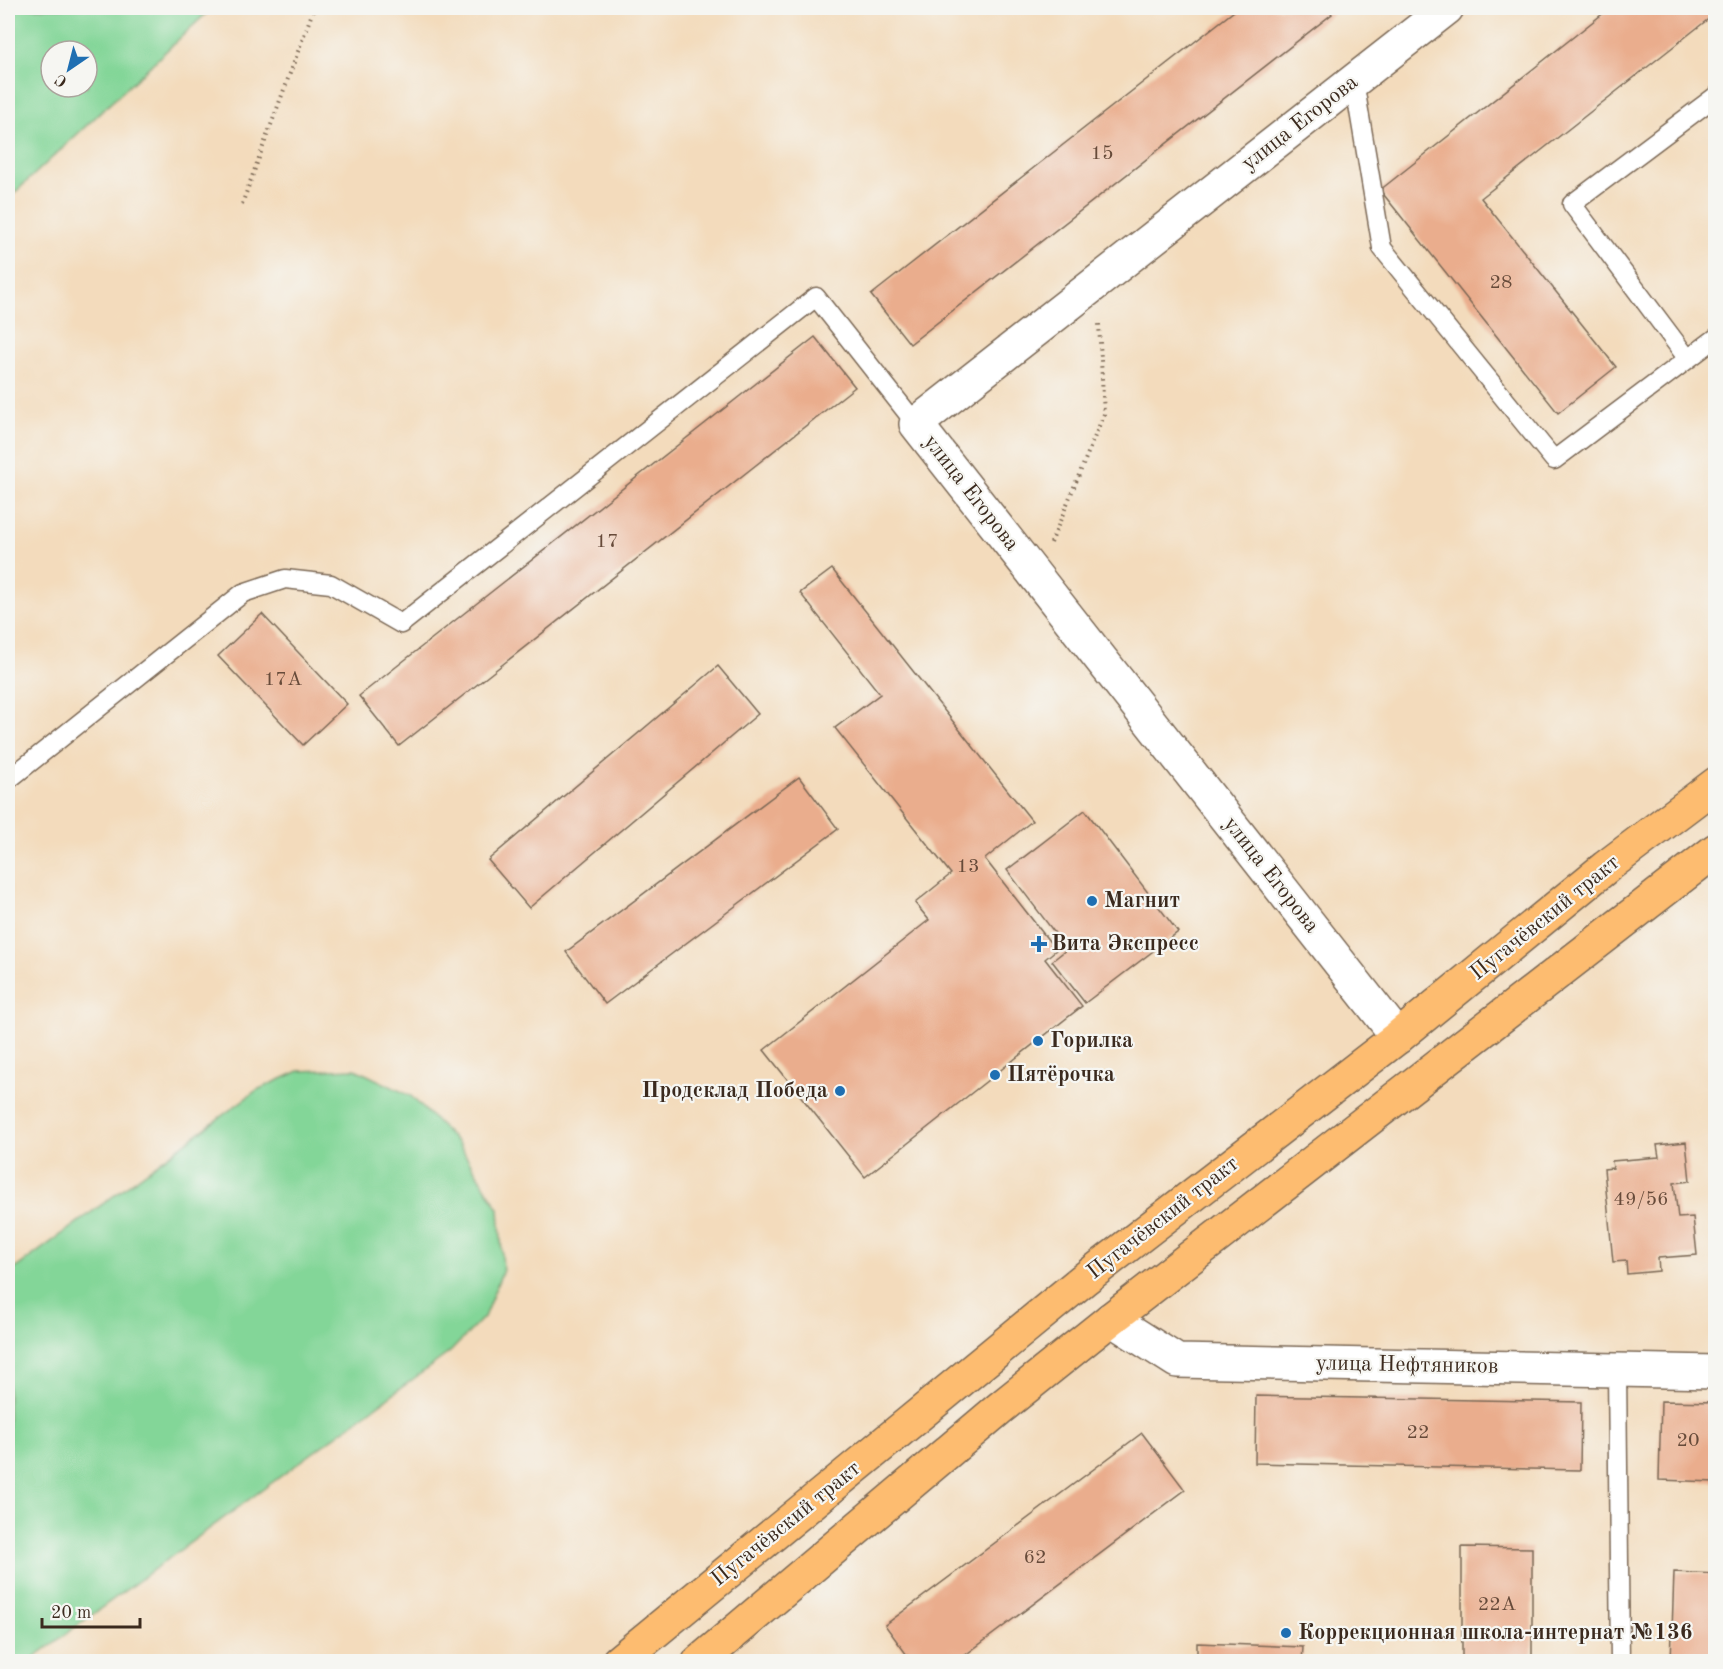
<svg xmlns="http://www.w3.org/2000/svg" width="1723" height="1669" viewBox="0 0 1723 1669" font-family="'Old Standard TT',serif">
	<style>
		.green { fill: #83d698; stroke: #5f805b; stroke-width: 1.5; fill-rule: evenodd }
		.building { fill: #eaad8d }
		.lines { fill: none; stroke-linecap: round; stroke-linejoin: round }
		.service-casing { stroke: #7b6855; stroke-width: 21 }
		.minor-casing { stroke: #7b6855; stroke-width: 36 }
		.primary-casing { stroke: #7b6855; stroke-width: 36 }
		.path { stroke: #7b6855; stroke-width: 4; stroke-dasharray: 1.5 4.5; stroke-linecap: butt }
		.service { stroke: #fff; stroke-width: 18 }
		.minor { stroke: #fff; stroke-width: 33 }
		.primary { stroke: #fdbc6f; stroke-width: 33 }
		.poi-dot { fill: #1f6fb2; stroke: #f6f6f2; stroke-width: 2 }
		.labels { text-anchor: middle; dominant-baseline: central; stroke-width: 4.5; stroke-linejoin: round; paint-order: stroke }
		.number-label { font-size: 20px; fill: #674b3a }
		.street-label { font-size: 22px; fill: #3b2a1e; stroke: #f6f6f2 }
		.poi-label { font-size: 22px; font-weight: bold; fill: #3b2a1e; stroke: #f6f6f2; text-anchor: start }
	</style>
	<rect width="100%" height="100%" fill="#f6f6f2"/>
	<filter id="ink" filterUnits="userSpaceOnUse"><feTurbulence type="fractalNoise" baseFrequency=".0167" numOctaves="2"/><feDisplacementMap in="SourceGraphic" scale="12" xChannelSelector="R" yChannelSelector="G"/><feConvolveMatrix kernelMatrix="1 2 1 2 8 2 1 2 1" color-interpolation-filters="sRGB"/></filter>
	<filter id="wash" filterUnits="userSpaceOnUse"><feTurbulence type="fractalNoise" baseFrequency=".008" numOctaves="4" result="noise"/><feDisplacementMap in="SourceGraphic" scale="24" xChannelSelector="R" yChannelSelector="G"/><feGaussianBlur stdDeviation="1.35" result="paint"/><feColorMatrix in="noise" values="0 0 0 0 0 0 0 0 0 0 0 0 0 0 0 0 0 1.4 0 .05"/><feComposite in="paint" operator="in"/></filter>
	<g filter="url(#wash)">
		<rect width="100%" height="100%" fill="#f3dbbc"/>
		<path class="green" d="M8 8H212L8 199ZM51 51H87V87H51Z
			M355 1069 411 1096 458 1143 499 1209 503 1270 484 1317 450 1352 29 1661H8V1274L257 1090 299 1071Z"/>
		<g id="blocks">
			<path class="building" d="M1238 8H1328L1332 14 910 344 871 295Z
				M1610 8H1716V13L1481 198 1616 367 1558 413 1380 190Z
				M815 337 855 387 399 746 359 696Z
				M832 569 1032 821 985 859 1056 950 1045 959 1082 1006 865 1177 764 1050 929 920 915 903 951 874 835 728 880 694 800 593Z
				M262 614 347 704 303 745 218 656Z
				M718 666 758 714 529 908 488 860Z
				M799 777 838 829 605 1004 566 952Z
				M1085 810 1178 932 1085 1003 1052 961 1067 949 1007 870Z
				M1686 1142 1690 1181 1674 1183 1678 1218 1693 1217 1697 1255 1658 1258 1659 1271 1627 1274 1626 1261 1613 1262 1604 1169 1613 1168 1612 1161 1659 1157 1657 1145Z
				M1256 1396 1581 1402 1580 1470 1255 1463Z
				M1661 1401 1716 1402V1482L1659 1480Z
				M1142 1433 1185 1490 956 1662H912L885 1625Z
				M1462 1547 1532 1548V1662H1462Z
				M1674 1572 1716 1574V1662H1671Z
				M1197 1643 1303 1647 1302 1662H1197Z"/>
		</g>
	</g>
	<g filter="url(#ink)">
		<use href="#blocks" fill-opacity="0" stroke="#7b6855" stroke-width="1.5"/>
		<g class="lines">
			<g class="service-casing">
				<path id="service" d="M1354 81 1382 248 1554 460 1688 359 1572 204 1716 96
					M1688 359 1716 338
					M8 780 243 593 285 579 331 584 401 624 816 297 916 424
					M1617 1369 1620 1662"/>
			</g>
			<g class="minor-casing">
				<path id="minor" d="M1398 1037 916 424 1447 8
					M1111 1319 1177 1361 1716 1372"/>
			</g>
			<g class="primary-casing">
				<path id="primary" d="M618 1662 1083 1280 1398 1037 1606 867 1716 784
					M699 1662 1000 1408 1111 1319 1716 850"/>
			</g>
			<path class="path" d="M242 204 314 8
				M1051 543 1104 414 1099 324"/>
			<use href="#service" class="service"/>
			<use href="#minor" class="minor"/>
			<use href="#primary" class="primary"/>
		</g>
	</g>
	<g class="poi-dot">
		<circle cx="1092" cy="901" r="6"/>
		<path d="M1036 935h6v6h6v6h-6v6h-6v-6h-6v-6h6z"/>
		<circle cx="1038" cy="1041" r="6"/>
		<circle cx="995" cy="1075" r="6"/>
		<circle cx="840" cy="1091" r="6"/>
		<circle cx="1286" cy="1633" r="6"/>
	</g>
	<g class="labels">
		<g class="number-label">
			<text x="1102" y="154">15</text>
			<text x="1501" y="283">28</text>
			<text x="607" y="542">17</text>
			<text x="283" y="680">17А</text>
			<text x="968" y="867">13</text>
			<text x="1641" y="1200">49/56</text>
			<text x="1418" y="1433">22</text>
			<text x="1688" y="1441">20</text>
			<text x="1035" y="1558">62</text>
			<text x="1497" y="1605">22А</text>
		</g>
		<g class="street-label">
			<text transform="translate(1300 123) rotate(-38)">улица Егорова</text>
			<text transform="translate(971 493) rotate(52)">улица Егорова</text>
			<text transform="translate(1271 875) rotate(52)">улица Егорова</text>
			<text transform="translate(1545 918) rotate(-39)">Пугачёвский тракт</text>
			<text transform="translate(1163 1218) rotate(-38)">Пугачёвский тракт</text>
			<text transform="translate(1407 1365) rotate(1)">улица Нефтяников</text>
			<text transform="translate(786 1524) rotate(-39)">Пугачёвский тракт</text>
		</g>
		<g class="poi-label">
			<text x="1104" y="901">Магнит</text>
			<text x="1051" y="944">Вита Экспресс</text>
			<text x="1050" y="1041">Горилка</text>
			<text x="1007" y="1075">Пятёрочка</text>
			<text x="828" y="1091" text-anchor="end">Продсклад Победа</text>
			<text x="1298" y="1633">Коррекционная школа-интернат №136</text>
		</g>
	</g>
	<rect width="1723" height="1669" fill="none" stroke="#f6f6f2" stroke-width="30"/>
	<g transform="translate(69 69) rotate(215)"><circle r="28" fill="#f6f6f2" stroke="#aba49d" stroke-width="1.5"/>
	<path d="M0-4.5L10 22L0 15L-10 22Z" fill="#1f6fb2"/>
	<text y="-9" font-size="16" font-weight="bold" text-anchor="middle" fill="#3b2a1e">С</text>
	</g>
	<path d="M42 1618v9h98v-9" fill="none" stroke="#3b2a1e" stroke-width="3"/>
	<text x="51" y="1618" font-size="18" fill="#3b2a1e" stroke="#f6f6f2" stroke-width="4.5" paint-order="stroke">20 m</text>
</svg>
